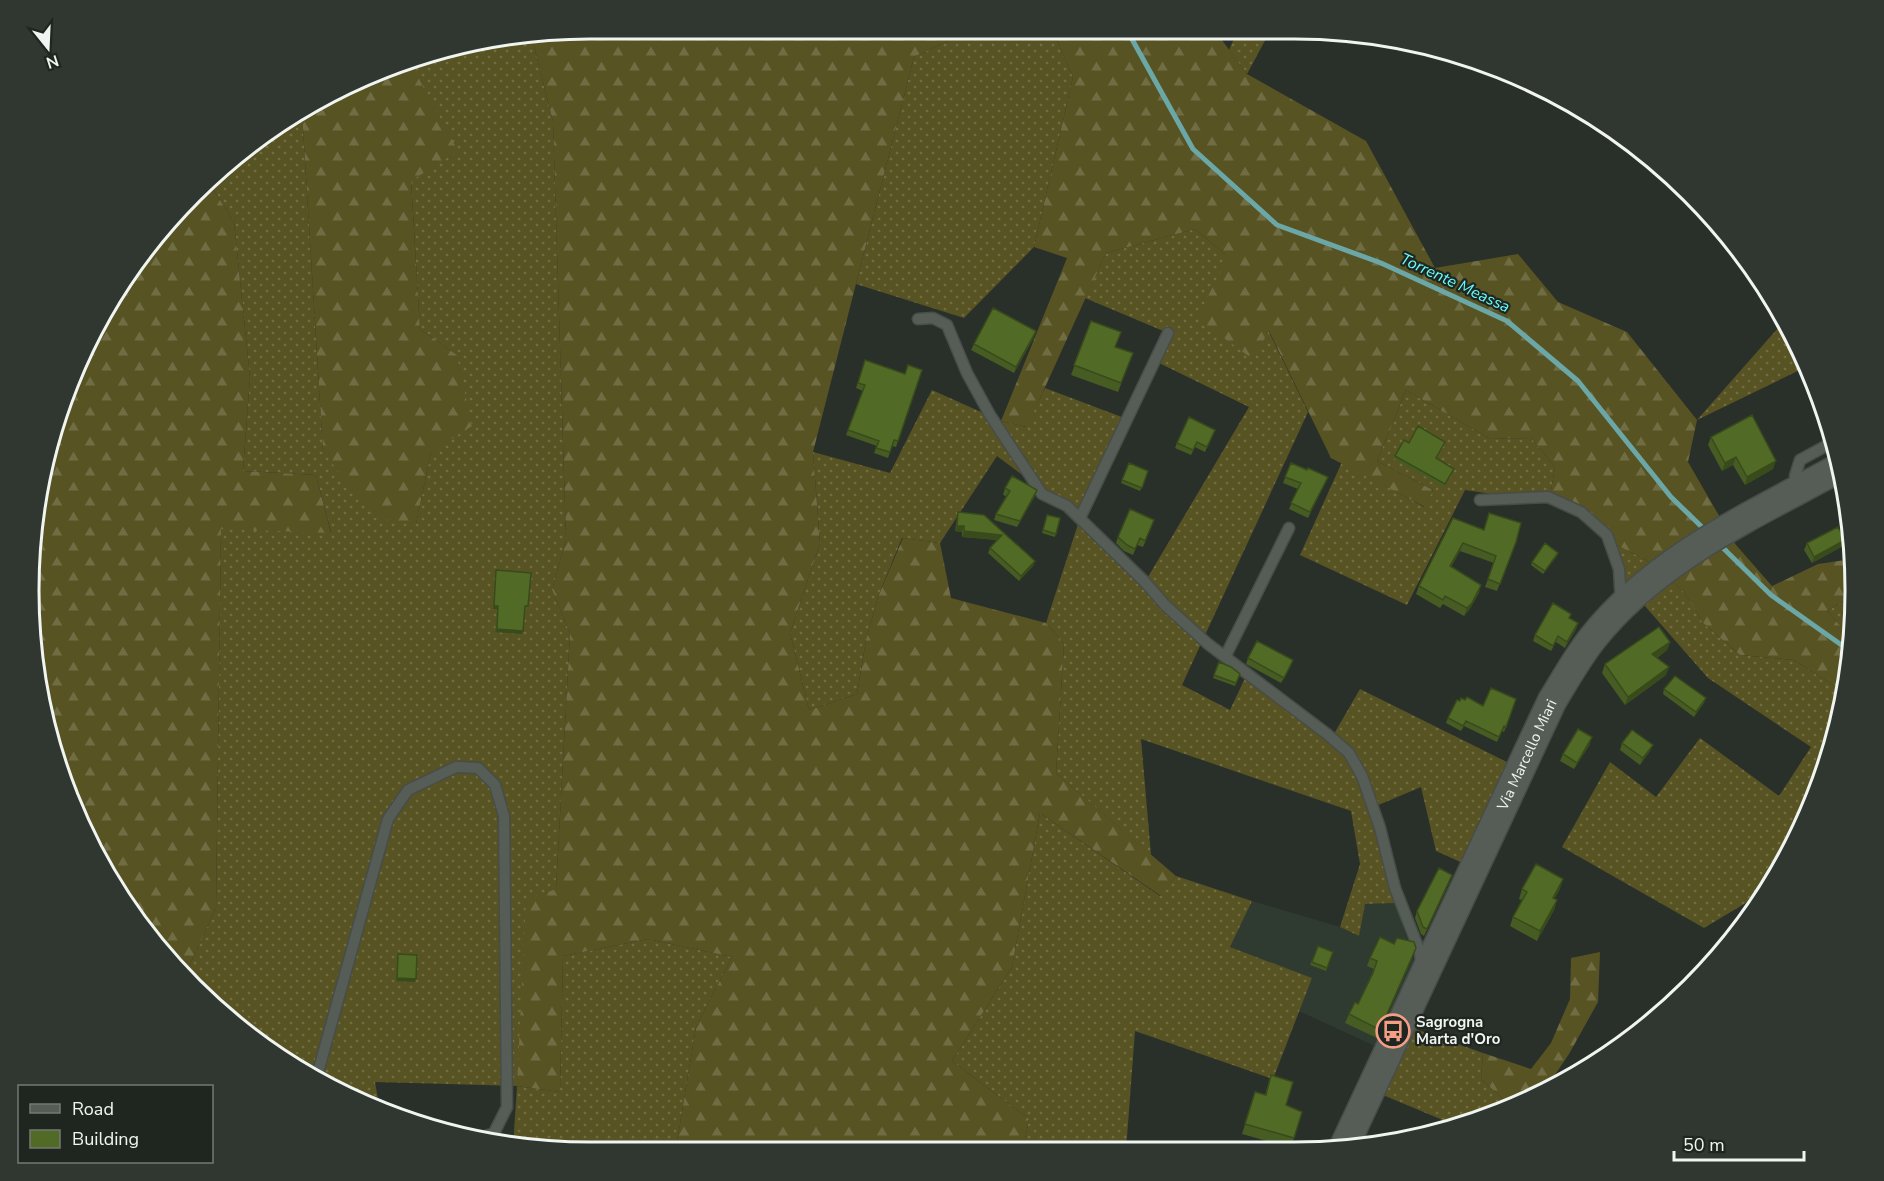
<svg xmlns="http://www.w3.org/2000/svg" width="1884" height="1181" viewBox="0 0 1884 1181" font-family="'Nunito Sans',sans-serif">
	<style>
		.built { fill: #2f3b31 }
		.grass { fill: url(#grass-dots) }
		.forest { fill: url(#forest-firs) }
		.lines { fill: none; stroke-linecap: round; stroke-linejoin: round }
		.stream { stroke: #6ba7a6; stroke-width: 5 }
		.service-casing { stroke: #474d48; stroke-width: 13 }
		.secondary-casing { stroke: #474d48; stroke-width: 31 }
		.service { stroke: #565d57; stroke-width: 10 }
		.secondary { stroke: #565d57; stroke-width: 28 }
		.wall { fill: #465c22 }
		.shaded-wall { fill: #394b1b }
		.building { fill: #516b27; stroke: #394b1b; stroke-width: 1.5 }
		.labels { text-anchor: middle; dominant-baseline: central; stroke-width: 4.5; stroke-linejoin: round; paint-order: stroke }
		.street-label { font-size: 15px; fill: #f0f5f1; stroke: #1f2620 }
		.poi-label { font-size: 15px; font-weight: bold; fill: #f0f5f1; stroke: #1f2620; text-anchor: start }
		.water-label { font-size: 16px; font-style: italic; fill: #64ffff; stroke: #1f2620 }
		.rim { fill: none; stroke: #f0f5f1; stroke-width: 3 }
	</style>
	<defs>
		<pattern id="grass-dots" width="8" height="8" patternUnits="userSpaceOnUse" patternTransform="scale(1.5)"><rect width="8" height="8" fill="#585323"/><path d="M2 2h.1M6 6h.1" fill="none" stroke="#706c43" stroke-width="1.8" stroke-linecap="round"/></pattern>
		<pattern id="forest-firs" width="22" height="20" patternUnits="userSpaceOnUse" patternTransform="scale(1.5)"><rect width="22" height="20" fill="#585323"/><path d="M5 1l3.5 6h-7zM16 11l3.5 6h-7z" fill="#706c43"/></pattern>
	</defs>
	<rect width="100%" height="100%" fill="#29302a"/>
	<path class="built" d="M1252 901 1340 927 1359 936 1364 904 1396 903 1419 979 1388 1052 1299 1011 1311 978 1230 947Z"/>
	<path class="grass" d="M969 31H1033L1055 36 1073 77 1034 247 964 318 856 284 914 57Z
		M1237 32 1269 33 1247 74 1229 50Z
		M532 38 553 122 566 539 552 590 570 633 556 889 517 1086 560 1092 563 956 648 939 732 957 696 1027 676 1148 513 1147 517 1086 375 1082 380 1111 376 1110 248 1036 187 971 216 908 221 528 331 532 316 475 243 471 250 377 234 222 211 186 278 123 302 112 323 452 416 524 431 452 457 355 420 329 411 181 413 58Z
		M1195 229 1228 257 1268 330 1308 412 1182 685 1230 710 1246 676 1331 739 1360 689 1519 768 1474 868 1436 851 1421 787 1369 809 1396 903 1365 904 1359 936 1340 927 1360 864 1351 811 1141 739 1151 855 1056 773 1064 644 1046 623 1080 518 997 456 940 543 902 538 878 597 866 640 857 694 809 710 790 633 820 543 813 452 890 473 932 390 1001 421 1026 427 1045 388 1127 419 1080 518 1145 582 1249 407 1155 361 1168 333 1085 298 1106 253Z
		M1785 319 1806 367 1697 420 1785 320Z
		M1406 390 1490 439 1531 438 1555 467 1549 502 1465 490 1407 605 1300 555 1342 462 1424 507 1433 490 1377 461Z
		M1603 538 1646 560 1684 592 1703 623 1740 655 1794 660 1844 692 1836 736 1797 839 1764 892 1704 928 1562 847 1610 762 1656 797 1700 738 1779 796 1811 747 1708 678 1644 605 1624 613 1613 566Z
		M1853 595 1854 628 1852 639 1827 611Z
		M1040 813 1160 896 1176 876 1252 901 1230 947 1312 978 1273 1079 1135 1031 1126 1150H1023L1029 1119 952 1061 1012 967Z
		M1407 1026 1483 1053 1481 1079 1511 1106 1457 1126 1371 1090Z"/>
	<path class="forest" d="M591 29 969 31 914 57 813 452 820 543 790 633 809 710 857 694 866 640 878 597 903 538 940 543 951 598 1046 623 1064 644 1056 773 1176 876 1161 896 1040 813 1012 967 952 1061 1029 1119 1023 1150 676 1148 696 1027 732 957 648 939 563 956 560 1092 517 1086 526 900 556 889 570 633 552 590 566 539 553 122 532 38Z
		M1033 31 1216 32 1247 74 1366 141 1435 268 1518 254 1558 302 1627 332 1697 420 1688 462 1736 545 1772 586 1818 564 1852 559 1853 595 1827 611 1852 639 1844 692 1794 660 1740 655 1703 623 1684 592 1646 560 1603 538 1579 515 1549 502 1555 467 1531 438 1490 439 1406 390 1377 461 1433 490 1425 507 1331 458 1269 331 1251 358 1197 318 1228 257 1195 229 1106 253 1027 427 1001 421 1067 258 1034 247 1073 77 1055 36Z
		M410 58H413V68L458 151 411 181 420 329 457 355 472 426 431 452 416 524 375 518 323 452 302 112Z
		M211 186 234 222 250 377 243 471 316 475 331 533 221 529 216 908 187 971 123 903 48 736 30 554 58 410 144 249Z
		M1600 952 1598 1002 1569 1054 1542 1094 1511 1106 1481 1079 1483 1053 1531 1069 1551 1043 1570 999 1571 958Z"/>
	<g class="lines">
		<path class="stream" d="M1128 32 1193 149 1277 225 1381 263 1507 321 1578 381 1671 497 1706 531
			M1719 544 1771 595 1850 651"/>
		<g class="service-casing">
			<path id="service" d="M918 319 933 318 947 325 967 373 990 415 1042 494 1067 506 1145 582 1165 605 1208 644 1327 734 1349 753 1362 776 1380 828 1395 888 1420 952 1421 964
				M1797 487 1795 476 1800 460 1833 442
				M1480 500 1548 497 1581 512 1607 535 1619 569 1621 603
				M1080 518 1168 333
				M1225 657 1289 528
				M317 1076 388 819 408 790 456 767 478 768 495 785 504 816 507 1107 494 1133 480 1138"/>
		</g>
		<g class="secondary-casing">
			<g id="secondary">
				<path id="s1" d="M1343 1149 1552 701C1565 680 1577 658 1592 639 1655 559 1751 516 1839 468"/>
			</g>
		</g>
		<use href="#service" class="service"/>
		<use href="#secondary" class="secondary"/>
	</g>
	<path class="wall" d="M1091 321 1116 347 1133 353 1118 392 1071 375Z
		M1036 331 1034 337 1014 373 971 350 974 344Z
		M865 360 905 374 922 370 896 447 892 446 888 458 874 453 877 446 846 435 863 391 856 388Z
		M1215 430 1205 452 1195 447 1191 455 1175 448 1177 443Z
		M1711 437 1773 469 1745 485 1733 465 1722 471 1708 445Z
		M1395 456 1436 459 1454 469 1444 487 1394 459Z
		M1129 463 1148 471 1140 491 1121 483Z
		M1291 463 1328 477 1308 518 1289 509 1298 489 1283 483Z
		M1005 488 1037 490 1035 496 1017 527 994 520 996 514 1006 496 1003 495Z
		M958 512 984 515 1035 561 1033 566 1019 581 988 553 990 548 997 540 962 537V532L955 531 957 518Z
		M1047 515 1060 518 1055 537 1042 533Z
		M1453 518 1516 542 1497 591 1485 587 1494 563 1460 551 1451 567 1479 593 1469 610 1464 616 1443 604 1440 608 1416 594 1419 586Z
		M1152 526 1143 547 1137 545 1133 555 1124 551 1116 543 1118 537Z
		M1807 543 1843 546 1812 563 1804 550Z
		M1558 553 1557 556 1543 574 1531 565 1532 562Z
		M496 570 527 610 524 609 522 634 495 632 497 609H493L495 573Z
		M1571 614 1569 619 1578 623 1576 629 1565 648 1556 642 1551 651 1533 641 1535 635Z
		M1670 642 1667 650 1657 658 1666 675 1625 705 1602 673 1605 664Z
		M1248 658 1291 666 1281 683 1246 664Z
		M1219 662 1240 674 1235 686 1213 678Z
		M1664 689 1704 703 1694 717 1663 694Z
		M1516 699 1504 732 1502 731 1497 742 1464 726 1461 731 1446 723 1448 718 1465 700 1483 706Z
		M1622 743 1650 751 1640 765 1620 750Z
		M1590 744 1574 769 1560 761 1563 754Z
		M1450 881 1424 936 1421 934 1415 918 1417 911Z
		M1522 889H1560L1554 899 1557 900 1554 910 1537 941 1510 926 1513 917 1522 900 1519 899Z
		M1394 944 1416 948 1377 1038 1345 1023 1349 1014 1358 1004 1374 969 1367 966 1370 958Z
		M1318 946 1333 952 1326 971 1310 965Z
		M398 954 415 982 396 981 397 957Z
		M1271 1075 1286 1105 1294 1138 1291 1148 1242 1134 1255 1092 1265 1095Z"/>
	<path class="shaded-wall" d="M1036 331 1034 337 1014 373 1016 367Z
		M1736 457 1733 465 1722 471 1725 463Z
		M1776 461 1773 469 1745 485 1747 477Z
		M1037 490 1035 496 1017 527 1020 521Z
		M957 526H964L962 532 955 531Z
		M964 531 1002 535 1000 540 962 537Z
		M1845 540 1843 546 1812 563 1814 557Z
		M1463 543 1460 551 1447 574 1450 566Z
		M1035 561 1033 566 1019 581 1021 576Z
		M1481 585 1479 593 1469 610 1464 616 1467 608Z
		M494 606H498L497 609H493Z
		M1578 623 1576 629 1565 648 1567 642Z
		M497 629 523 631 522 634 495 632Z
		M1670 642 1667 650 1649 663 1652 654Z
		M1669 667 1666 675 1625 705 1628 697Z
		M1706 698 1704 703 1694 717 1696 712Z
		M1592 737 1590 744 1574 769 1577 763Z
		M1653 745 1650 751 1640 765 1643 758Z
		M1563 879 1560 889 1549 907 1553 898Z
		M1557 900 1554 910 1537 941 1540 931Z
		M1416 948 1413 956 1377 1038 1380 1030Z
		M397 978 416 979 415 982 396 981Z"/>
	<path class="building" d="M993 308 1036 331 1016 367 974 344Z
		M1091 321 1121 332 1115 347 1133 353 1121 383 1074 365Z
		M865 360 905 374 908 365 922 370 898 441 894 440 890 452 876 448 879 441 848 430 865 385 858 383Z
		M1752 415 1776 461 1747 477 1736 457 1725 463 1711 437Z
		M1189 417 1215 430 1207 447 1197 442 1193 450 1177 443Z
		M1418 426 1445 442 1436 458 1454 469 1445 484 1395 456 1404 440 1409 443Z
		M1129 463 1148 471 1142 488 1122 480Z
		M1291 463 1307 470 1308 468 1328 477 1310 512 1291 503 1301 483 1285 477Z
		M1012 476 1037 490 1020 521 996 514 1010 491 1005 488Z
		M1130 509 1154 520 1145 541 1140 538 1135 549 1127 545 1118 537Z
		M958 512 984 515 1035 561 1021 576 990 548 1002 535 964 531V526H957Z
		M1489 513 1521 523 1516 542 1500 584 1488 579 1496 556 1463 543 1450 566 1481 585 1472 603 1467 608 1445 596 1443 600 1419 586 1453 518 1484 530Z
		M1047 515 1060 518 1056 534 1043 530Z
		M1838 527 1845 540 1814 557 1807 543Z
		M1545 543 1558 553 1545 571 1532 562Z
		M496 570 531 573 528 606H525L523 631 497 629 498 606H494Z
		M1553 603 1571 614 1569 618 1578 623 1567 642 1558 636 1553 646 1535 635Z
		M1659 627 1670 642 1652 654 1669 667 1628 697 1605 664Z
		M1257 641 1293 660 1284 678 1248 658Z
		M1219 662 1231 667 1240 674 1236 683 1214 675Z
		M1675 676 1706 698 1696 712 1664 689Z
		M1491 688 1516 699 1506 727 1504 726 1499 737 1466 721 1463 726 1448 718 1457 700 1460 701 1461 698 1465 700 1467 697 1483 706Z
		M1578 729 1592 737 1577 763 1563 754Z
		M1632 730 1653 745 1643 758 1622 743Z
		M1536 864 1563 879 1553 898 1557 900 1540 931 1513 917 1527 892 1522 889Z
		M1439 868 1452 875 1427 929 1423 927 1417 911Z
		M1380 937 1394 944 1397 938 1414 942 1416 948 1380 1030 1349 1014 1355 1002 1358 1004 1373 973 1377 961 1370 958Z
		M1318 946 1333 952 1327 968 1312 962Z
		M398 954 417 955 416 979 397 978Z
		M1271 1075 1293 1082 1286 1105 1302 1112 1294 1138 1245 1124 1255 1092 1266 1095Z
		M1461 1119 1465 1124 1451 1129Z"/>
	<defs>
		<g id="bus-ring" transform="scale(1.725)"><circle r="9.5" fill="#1f2620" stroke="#f49e86" stroke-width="1.5"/><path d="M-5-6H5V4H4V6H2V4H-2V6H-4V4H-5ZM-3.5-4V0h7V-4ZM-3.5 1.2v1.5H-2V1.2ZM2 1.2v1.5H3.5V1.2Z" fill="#f49e86"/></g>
	</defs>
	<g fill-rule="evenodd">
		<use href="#bus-ring" x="1393" y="1031"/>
	</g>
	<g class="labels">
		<g class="street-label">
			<text stroke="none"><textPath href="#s1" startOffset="435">Via Marcello Miari</textPath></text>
		</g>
		<g class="poi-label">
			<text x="1416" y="1022">Sagrogna<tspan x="1416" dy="17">Marta d'Oro</tspan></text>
		</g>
		<g class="water-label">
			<text transform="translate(1455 283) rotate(25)">Torrente Meassa</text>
		</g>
	</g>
	<path d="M0 0H1884V1181H0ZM590 39H1294A551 551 0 0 1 1845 590V591A551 551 0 0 1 1294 1142H590A551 551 0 0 1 39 591V590A551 551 0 0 1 590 39Z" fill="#303731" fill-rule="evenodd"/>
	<path class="rim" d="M590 39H1294A551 551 0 0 1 1845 590V591A551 551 0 0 1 1294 1142H590A551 551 0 0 1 39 591V590A551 551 0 0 1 590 39Z"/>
	<rect x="18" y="1085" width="195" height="78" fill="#1f2620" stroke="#737974" stroke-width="1.5"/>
	<rect x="30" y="1104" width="30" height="9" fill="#565d57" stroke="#737974" stroke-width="1.5"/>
	<text x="72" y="1115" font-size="18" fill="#f0f5f1">Road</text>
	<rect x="30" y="1130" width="30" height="18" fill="#516b27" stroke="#737974" stroke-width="1.5"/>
	<text x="72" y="1145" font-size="18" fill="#f0f5f1">Building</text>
	<g transform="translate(48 48) rotate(162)" stroke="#1f2620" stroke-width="4.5" paint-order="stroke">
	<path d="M0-4.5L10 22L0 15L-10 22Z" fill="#f0f5f1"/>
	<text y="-9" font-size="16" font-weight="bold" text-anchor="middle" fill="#f0f5f1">N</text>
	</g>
	<path d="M1674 1151v9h130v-9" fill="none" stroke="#f0f5f1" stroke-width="3"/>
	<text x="1683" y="1151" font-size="18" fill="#f0f5f1" stroke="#1f2620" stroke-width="4.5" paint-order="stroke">50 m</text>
</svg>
